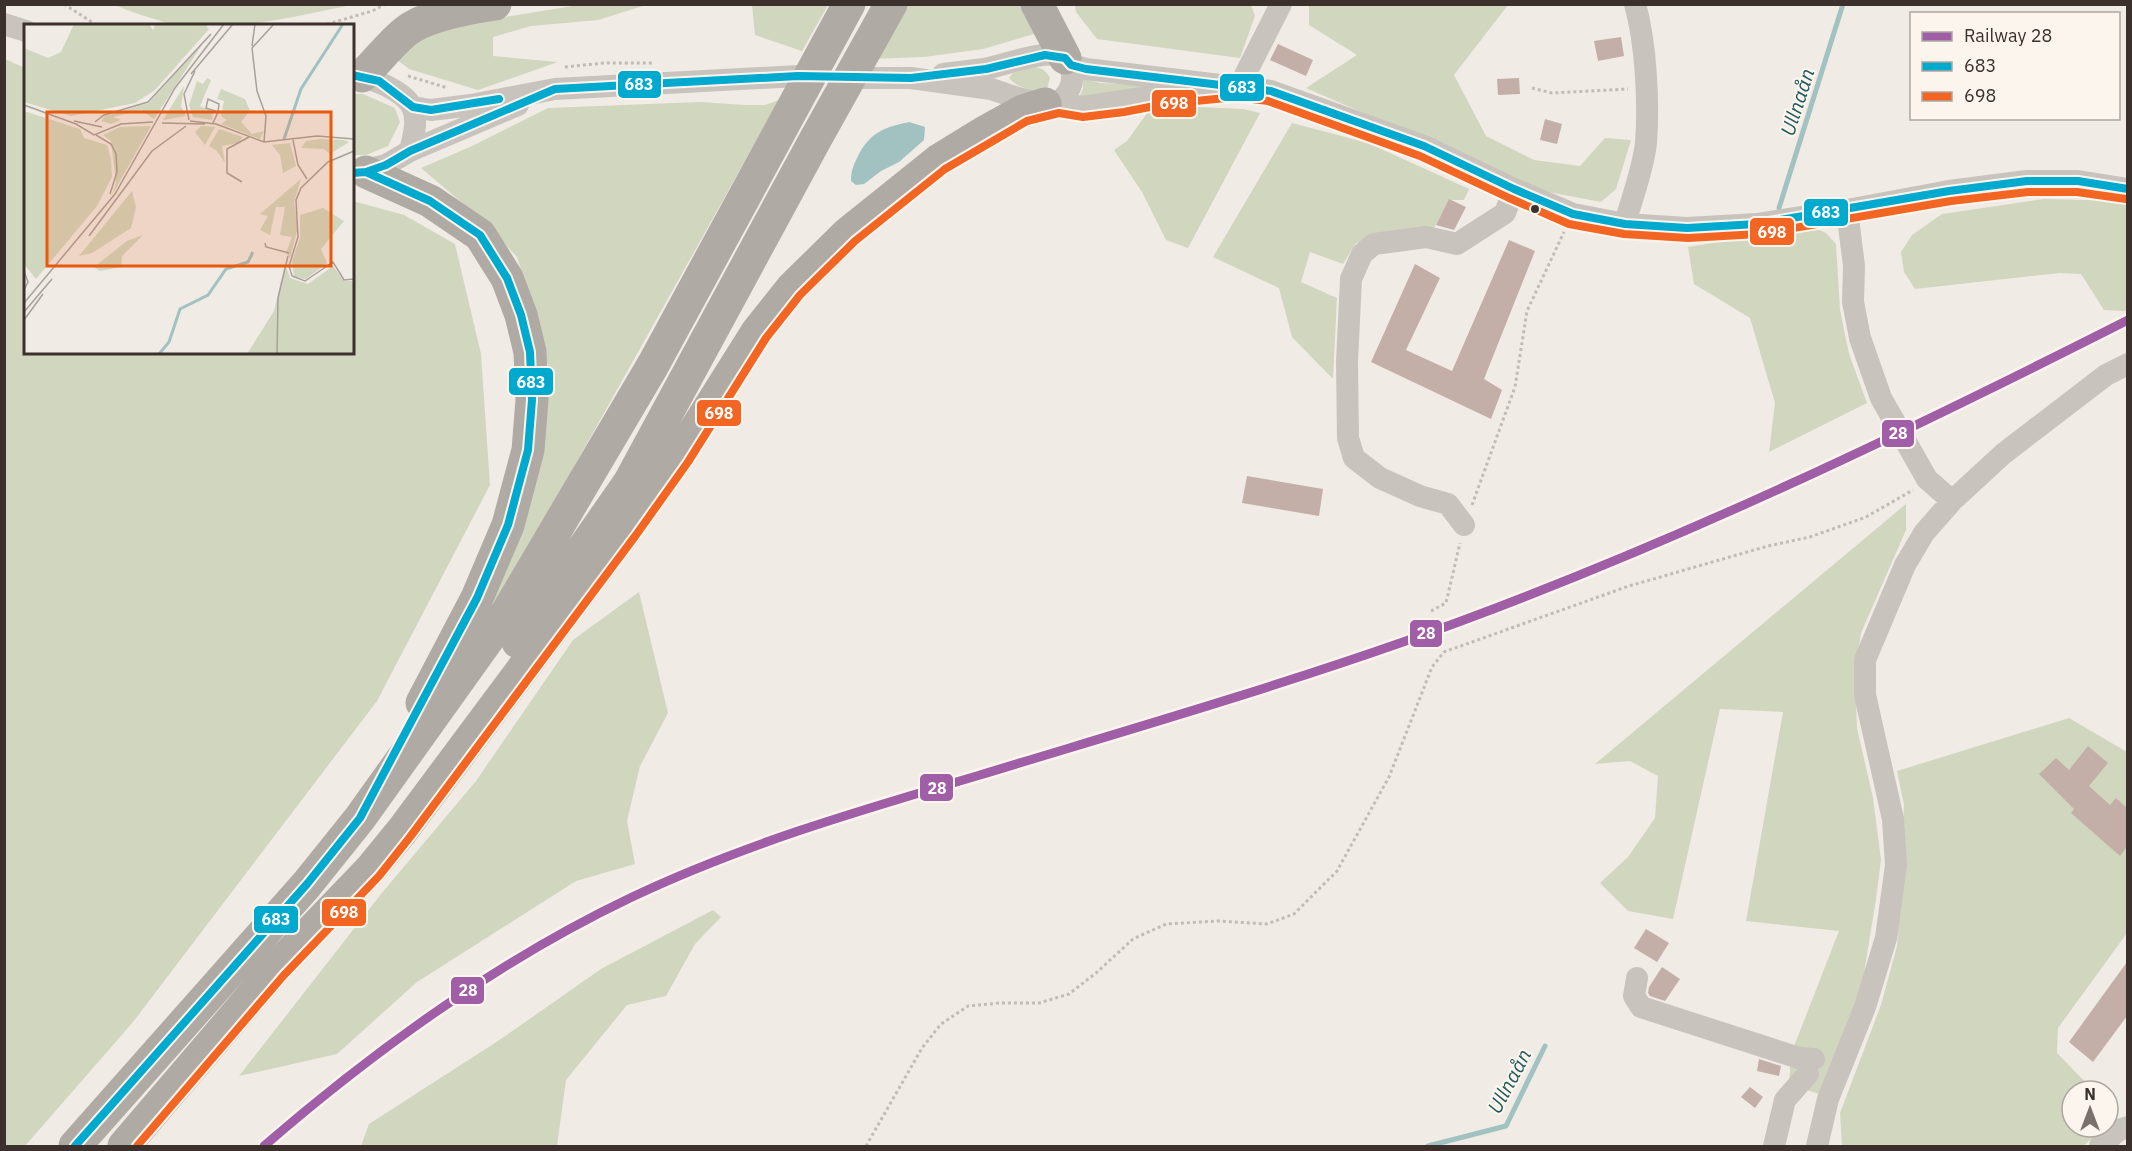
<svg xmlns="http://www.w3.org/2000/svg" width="2132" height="1151" viewBox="0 0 2132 1151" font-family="'IBM Plex Sans',sans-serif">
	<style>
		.green { fill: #d1d6bf }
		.water { fill: #a1c2c1 }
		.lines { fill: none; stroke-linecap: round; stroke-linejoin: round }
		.stream { stroke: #a1c2c1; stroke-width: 5 }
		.building { fill: #c3afa7 }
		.path { stroke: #c2bbb6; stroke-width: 3; stroke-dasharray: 3 3; stroke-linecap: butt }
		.minor { stroke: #c9c3be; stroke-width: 22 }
		.highway { stroke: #afaaa4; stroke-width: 33 }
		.bus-1-casing { stroke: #fbf5ee; stroke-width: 12 }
		.bus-2-casing { stroke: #fbf5ee; stroke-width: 12 }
		.bus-1 { stroke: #00a9ce; stroke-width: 8 }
		.bus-2 { stroke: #f26522; stroke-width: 8 }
		.rail-1-casing { stroke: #fbf5ee; stroke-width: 14 }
		.rail-1 { stroke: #a05ea6; stroke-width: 9 }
		.bus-dot { fill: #3b302b; stroke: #fbf5ee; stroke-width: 2 }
		.labels { text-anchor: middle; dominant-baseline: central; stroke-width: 4.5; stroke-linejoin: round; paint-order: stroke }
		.water-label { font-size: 20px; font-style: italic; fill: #1f5a5e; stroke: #fbf5ee }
		.inset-river { fill: none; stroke: #a1c2c1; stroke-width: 3 }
		.inset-road { fill: none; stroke: #a8a09b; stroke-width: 1.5 }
		.view { fill: #e8590c; fill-opacity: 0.15; stroke: #e8590c; stroke-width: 3 }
		.inset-edge { fill: none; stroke: #3b302b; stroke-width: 3 }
		.line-badge { stroke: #fbf5ee; stroke-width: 2 }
		.badge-label { font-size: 16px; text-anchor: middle; font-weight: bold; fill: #fff }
	</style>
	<rect width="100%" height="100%" fill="#f0ebe5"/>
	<path class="green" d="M115 5H351C300 16 233 31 181 26 167 24 128 11 115 5Z
		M579 5H646L598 20 531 26 493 37V56L558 62 478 90 409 69 396 59 438 28Z
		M752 5V4L828 5 802 51 755 35Z
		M900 5H1026L1041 32 983 49 924 57 869 59Z
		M1075 5H1251L1255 16 1240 58 1097 39 1076 12Z
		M1309 5H1508L1454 75 1486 136 1534 160 1580 166 1605 138 1631 140 1616 189 1601 202 1543 191 1306 88 1357 55 1309 25Z
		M5 59 25 68 26 352H352L353 201 404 215 455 244 481 354 490 485 377 701 133 1022 25 1146H4Z
		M1034 67C1043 68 1046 71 1050 78L1047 89C1035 93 1017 88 1009 78L1013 73Z
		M1082 78 1100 83 1153 86 1079 98 1083 89Z
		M353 94H363L395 108 400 122 388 146 366 155H353Z
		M779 100 486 624 540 442 548 368 541 330 517 257 480 218 421 168 470 147 548 108 700 102 745 105H765Z
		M1153 105 1243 109 1260 113 1188 248 1166 240 1142 192 1114 150 1127 141Z
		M1292 123 1368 143 1469 189 1464 200H1449L1434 228 1356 243 1343 264 1310 252 1301 282 1337 298 1333 379 1292 337 1279 288 1213 257Z
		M2044 199 2127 201V309L2125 311 2104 310 2081 274 2060 273 1915 289 1904 272 1901 252 1912 235 1942 214Z
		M1813 227 1826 233 1836 244 1840 310 1849 354 1867 403 1769 452 1775 403 1750 318 1694 284 1688 247Z
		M1906 504V530L1861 633 1855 675 1857 728 1873 798 1881 860 1876 899 1860 998 1819 1094 1789 1084 1791 1054 1839 931 1746 921 1783 712 1720 709 1673 919 1628 911 1600 883 1628 857 1655 818 1658 776 1630 761 1595 764Z
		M639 592 668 713 640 766 627 821 635 864 576 881 417 982 337 1054 239 1076 381 894 476 781 573 640Z
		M2069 718 2127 752V933L2058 1028 2057 1053 2094 1091H2072V1127H2100L2101 1131 2083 1146H1842L1840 1113 1881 1005 1897 946 1904 805 1897 771Z
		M713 910 721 917 695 944 666 996 627 1005 566 1080 557 1146H361L369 1124 501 1039 601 969Z"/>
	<path class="water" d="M909 122 925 127 924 140 899 162 881 171 864 184 856 185 851 181C851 170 854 164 859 154 871 132 885 127 909 122Z"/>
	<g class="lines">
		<path class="stream" d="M1779 208 1843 4
			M1428 1146 1506 1126 1545 1046"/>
	</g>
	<path class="building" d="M1621 37 1624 56 1598 61 1594 41Z
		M1278 44 1313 60 1306 76 1270 60Z
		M1519 78 1520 94 1498 95 1497 79Z
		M1545 119 1562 124 1557 144 1540 140Z
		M1449 199 1466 207 1454 230 1436 225Z
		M1509 240 1535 251 1484 379 1502 390 1491 419 1371 362 1415 264 1440 278 1406 350 1452 371Z
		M1247 476 1323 489 1319 516 1242 503Z
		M2088 746 2108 763 2089 786 2110 805 2116 798 2127 808V847L2120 856 2071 813 2074 809 2039 774 2056 758 2069 770Z
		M1646 929 1669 943 1657 962 1634 948Z
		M2127 962V1016L2093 1062 2069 1042Z
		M1662 967 1680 979 1665 1001 1650 996 1648 993 1649 987Z
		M1759 1059 1781 1066 1779 1076 1757 1071Z
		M1750 1087 1763 1097 1755 1108 1741 1097Z"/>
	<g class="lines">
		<path class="path" d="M64 4 98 26
			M321 26 372 11 386 4
			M565 67 604 63H654
			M408 76 448 88
			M1532 88 1552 93 1628 89
			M1472 505 1515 387 1527 311 1564 232
			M1431 611 1446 603 1460 543
			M866 1146 922 1048 941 1024 968 1006 1000 1003H1039L1069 994 1096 973 1133 939 1166 924 1218 921 1267 924 1294 914 1337 871 1389 777 1432 667 1444 652 1629 586 1768 546 1810 537 1866 517 1913 490"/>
		<path class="minor" d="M4 24 26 31
			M1071 65 1086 69 1271 91 1424 146 1514 189 1573 214 1625 224 1687 228 1757 224 1847 210 1949 191 2027 181H2078L2128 189
			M943 74C956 72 970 71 984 69 1004 66 1047 47 1065 58 1071 62 1071 68 1072 75 1073 87 1067 94 1059 102
			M352 75C370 77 406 91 413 109 418 122 413 138 410 151
			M864 78H911L991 89 1018 98 1045 104 1059 102 1082 107 1196 90
			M1246 87 1245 75 1281 4
			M413 107 431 110 471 105 555 89 798 76
			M359 172 386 165 410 151 518 105
			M1847 210 1854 266 1853 302 1860 338 1881 398 1927 479 1952 501
			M1625 224C1632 197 1643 170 1646 143 1649 102 1646 43 1635 4
			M1464 525 1448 504 1420 496 1380 478 1354 458 1348 438 1347 362 1351 279 1362 254 1374 244 1426 237 1457 244 1505 213 1514 189
			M1637 978 1634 996 1641 1007 1799 1058 1814 1059
			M1774 1146 1785 1100 1808 1074
			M1817 1146 1828 1099 1865 1007 1886 938 1896 865 1893 819 1865 695V660L1905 565 1924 533 1952 501 2003 454 2106 375 2128 364
			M2100 1146 2119 1130 2128 1127"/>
		<path class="highway" d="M1037 4 1065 58
			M362 76C376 63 389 45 405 32 426 15 468 8 495 4
			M366 172 430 201 480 235 507 278 521 315 530 352 532 400 528 450 508 525 477 598 422 703
			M518 642 629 483 815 140 891 4
			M75 1146 307 884 360 818 508 611 653 365 849 4
			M124 1146 276 968 371 869 402 831 627 529 679 456 757 332 792 288 848 233 939 160 983 133 1023 111 1045 104"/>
		<g class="bus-1-casing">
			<path id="bus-1" d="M352 75 379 81 413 107 431 110 499 99
				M352 173 366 172 386 165 410 151 555 89 798 76 911 78 986 69 1045 55 1065 58 1071 65 1086 69 1271 91 1424 146 1514 189 1573 214 1625 224 1687 228 1757 224 1949 191 2027 181H2078L2128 189
				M75 1146 307 884 360 818 477 598 508 525 528 450 532 400 530 352 521 315 507 278 480 235 430 201 366 172 352 173"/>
		</g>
		<g class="bus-2-casing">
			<path id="bus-2" d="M137 1146 284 975 379 876 410 837 636 535 688 462 766 338 800 295 855 241 945 169 1027 121 1059 113 1083 117 1124 112 1165 104 1236 97 1268 101 1420 156 1509 198 1569 224 1624 234 1688 238 1759 234 1951 201 2028 192H2077L2126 199"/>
		</g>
		<use href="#bus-1" class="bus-1"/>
		<use href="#bus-2" class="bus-2"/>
		<g class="rail-1-casing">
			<path id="rail-1" d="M264 1146C376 1049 496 962 630 898 741 845 861 810 980 775 1121 732 1263 691 1403 642 1653 554 1891 440 2128 320"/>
		</g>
		<use href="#rail-1" class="rail-1"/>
	</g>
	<circle class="bus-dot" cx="1535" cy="209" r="5"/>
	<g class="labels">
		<g class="water-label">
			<text transform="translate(1797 102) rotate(-72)">Ullnaån</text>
			<text transform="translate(1509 1081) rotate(-62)">Ullnaån</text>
		</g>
	</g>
	<g transform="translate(24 24)">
		<rect width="330" height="330" fill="#f0ebe5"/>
		<path d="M50 0H125L129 6 132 0H185L182 2 185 5 131 66 111 79 47 92 0 78V24L24 34 37 28ZM181 16 130 95 117 86 89 93 97 96 87 100 77 97 81 92 125 79ZM183 54 187 56 176 82 189 88 188 96 169 93 165 81 173 57 179 60ZM160 62 157 82 162 92 139 96ZM197 65 221 75 226 87 217 98 228 110 240 107 236 115 197 100 203 96 197 92 200 77 193 75ZM0 87 56 105 60 114 83 121 87 135 88 153 73 182 12 255 0 240ZM127 102 88 171 92 159 87 117 79 111 96 103ZM177 102 191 103 181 121 171 108ZM195 105 219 113 214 119 198 122 201 139 193 127 185 122ZM296 115 320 116 325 118 306 130 300 125 277 124 282 117ZM266 119 272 142 259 149 256 131 248 121ZM277 155 270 178 274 203 266 234 262 229 268 213 256 211 261 183H252L246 211 236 206 244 192 236 190ZM108 167 112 183 107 204 68 229 55 232ZM299 184 320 197 297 225 303 239 282 255 270 253 268 237 276 214V191ZM119 211 98 232 97 243 76 247 70 243 103 217ZM261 240 266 254 284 260 309 242 320 257H330V330H223L250 287Z" fill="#d1d6bf"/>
		<path class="inset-river" d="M260 115 277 65 319 0M135 330 145 318 156 285 184 271 202 245 224 238 229 228"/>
		<path class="inset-road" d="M228 22 231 0M167 50 209 0M0 81 52 100 70 111 97 100M165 96 160 70 171 47M50 97 78 103M166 97 192 100 240 118 293 112 330 115M71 98 80 91 124 78 187 10M138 99 181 100M189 99 194 88 195 80 184 75 182 84 194 88M96 100 129 98M72 111 87 120 92 130 93 148 86 170M269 116 274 141 283 155M240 118 242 92 233 67 228 24 250 0M330 127 304 138 277 164 272 176 274 213 265 242 268 252 281 257 309 238 320 256 330 255M218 158 203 149V125L225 113M65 212 128 127 162 102M241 219 242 223 265 229M0 247 4 258 0 266M0 279 91 170 151 64 200 0M0 288 28 255M0 296 19 270M253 330 254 274 264 232"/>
		<path class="view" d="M23 88H307V242H23Z"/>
		<rect width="330" height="330" class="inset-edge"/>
	</g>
	<g class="line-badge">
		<rect x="617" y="70" width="45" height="29" rx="6" fill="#00a9ce"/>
		<rect x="1219" y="73" width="46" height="29" rx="6" fill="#00a9ce"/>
		<rect x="1151" y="89" width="46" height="29" rx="6" fill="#f26522"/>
		<rect x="1803" y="198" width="46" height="29" rx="6" fill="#00a9ce"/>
		<rect x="1749" y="217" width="46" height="29" rx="6" fill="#f26522"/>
		<rect x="508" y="367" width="46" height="29" rx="6" fill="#00a9ce"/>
		<rect x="696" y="399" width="46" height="28" rx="6" fill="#f26522"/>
		<rect x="1881" y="419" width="34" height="29" rx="6" fill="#a05ea6"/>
		<rect x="1409" y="619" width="34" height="29" rx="6" fill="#a05ea6"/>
		<rect x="919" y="773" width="35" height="29" rx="6" fill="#a05ea6"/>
		<rect x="321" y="898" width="46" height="29" rx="6" fill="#f26522"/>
		<rect x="253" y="905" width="46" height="29" rx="6" fill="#00a9ce"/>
		<rect x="450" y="976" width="35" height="29" rx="6" fill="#a05ea6"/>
	</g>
	<g class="badge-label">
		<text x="639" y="90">683</text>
		<text x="1242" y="93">683</text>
		<text x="1174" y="109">698</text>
		<text x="1826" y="218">683</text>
		<text x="1772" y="238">698</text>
		<text x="531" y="388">683</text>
		<text x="719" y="419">698</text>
		<text x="1898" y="439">28</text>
		<text x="1426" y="639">28</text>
		<text x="937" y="794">28</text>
		<text x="344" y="918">698</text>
		<text x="276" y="925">683</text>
		<text x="468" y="996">28</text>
	</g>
	<rect width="2132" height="1151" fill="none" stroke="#3b302b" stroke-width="12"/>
	<rect x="1910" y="12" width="210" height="108" fill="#fbf5ee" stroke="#aea6a0" stroke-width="1.5"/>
	<rect x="1922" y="32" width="30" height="9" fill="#a05ea6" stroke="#aea6a0" stroke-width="1.5"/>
	<text x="1964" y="42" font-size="18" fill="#3b302b">Railway 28</text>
	<rect x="1922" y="62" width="30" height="9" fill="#00a9ce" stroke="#aea6a0" stroke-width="1.5"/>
	<text x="1964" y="72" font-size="18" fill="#3b302b">683</text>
	<rect x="1922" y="92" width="30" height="9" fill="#f26522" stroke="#aea6a0" stroke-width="1.5"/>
	<text x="1964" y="102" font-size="18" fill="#3b302b">698</text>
	<g transform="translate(2090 1109)"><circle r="28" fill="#fbf5ee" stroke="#aea6a0" stroke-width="1.5"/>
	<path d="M0-4.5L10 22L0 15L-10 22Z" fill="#7a716c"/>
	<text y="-9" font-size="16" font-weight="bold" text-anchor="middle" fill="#3b302b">N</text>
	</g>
</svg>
